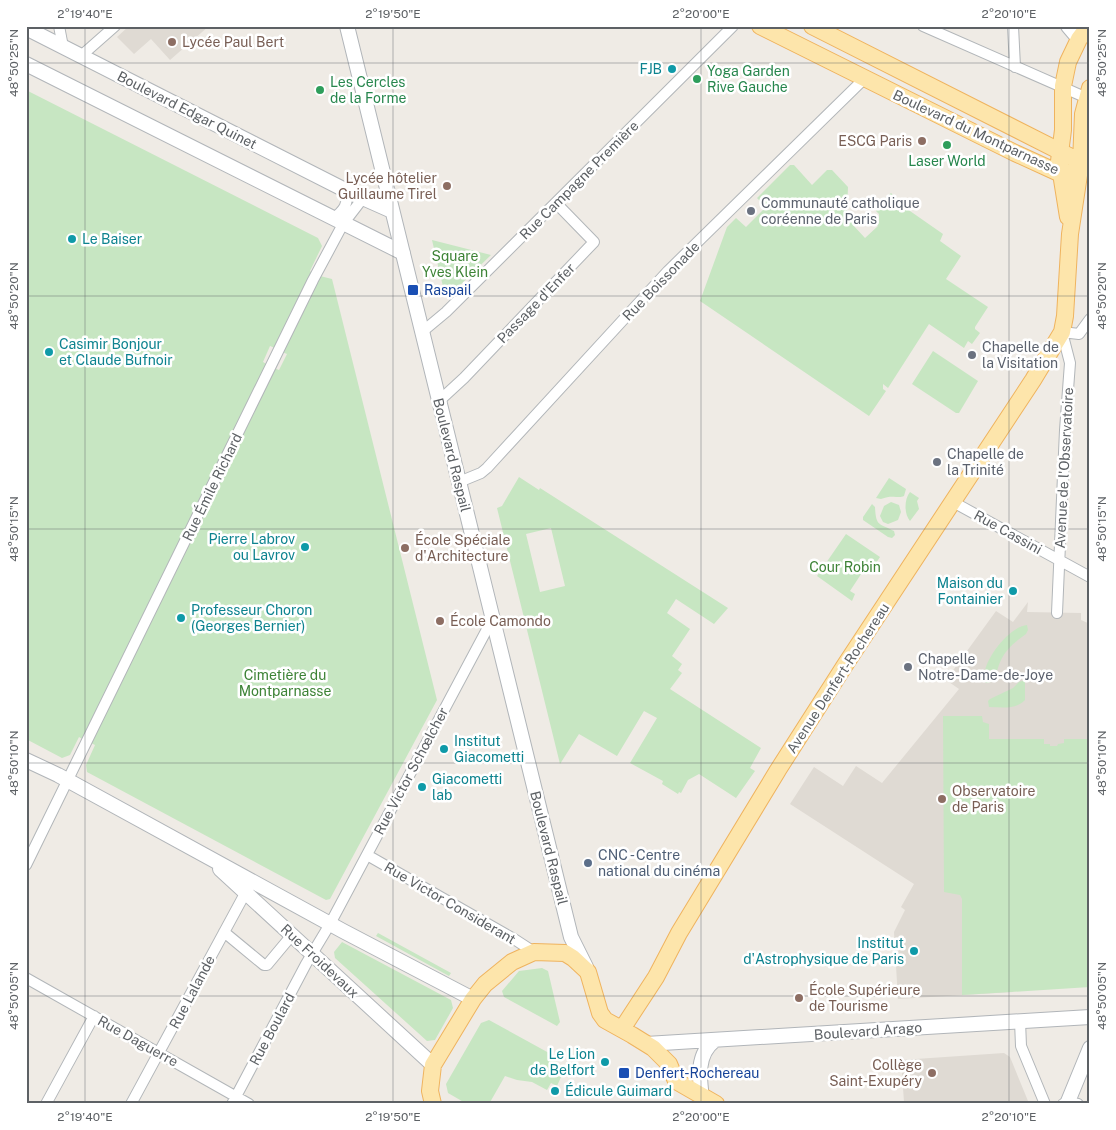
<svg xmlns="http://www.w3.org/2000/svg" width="1116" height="1130" viewBox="0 0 1116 1130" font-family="'Public Sans',sans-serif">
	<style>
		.education { fill: #dfdad3 }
		.green { fill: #c7e6c2; fill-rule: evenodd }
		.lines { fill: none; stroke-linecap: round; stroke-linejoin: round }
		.street-casing { stroke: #b2b6b9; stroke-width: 12 }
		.secondary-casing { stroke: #b1b5b9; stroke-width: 16 }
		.primary-casing { stroke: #efb35e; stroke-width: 18 }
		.street { stroke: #fff; stroke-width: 10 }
		.secondary { stroke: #fff; stroke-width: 14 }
		.primary { stroke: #fde5ab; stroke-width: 16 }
		.ticks { fill: none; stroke: #5d6165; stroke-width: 1; stroke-opacity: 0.45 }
		.education-dot { fill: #8d6e63; stroke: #fff; stroke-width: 2 }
		.culture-dot { fill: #0f9aa8; stroke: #fff; stroke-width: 2 }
		.leisure-dot { fill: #2e9e5b; stroke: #fff; stroke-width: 2 }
		.worship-dot { fill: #6b7280; stroke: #fff; stroke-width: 2 }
		.transit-dot { fill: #1a4fb4; stroke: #fff; stroke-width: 2 }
		.service-dot { fill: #5c6f8a; stroke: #fff; stroke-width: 2 }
		.labels { text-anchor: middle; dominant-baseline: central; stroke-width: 5; stroke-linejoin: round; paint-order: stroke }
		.education-label { font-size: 14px; fill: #785e54; stroke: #fff; text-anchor: start }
		.culture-label { font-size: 14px; fill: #0d838f; stroke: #fff; text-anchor: start }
		.leisure-label { font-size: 14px; fill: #27864d; stroke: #fff; text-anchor: start }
		.street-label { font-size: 14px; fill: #5d6165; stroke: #fff }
		.worship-label { font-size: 14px; fill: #5b616d; stroke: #fff; text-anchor: start }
		.park-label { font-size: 14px; fill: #3d8336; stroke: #fff }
		.transit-label { font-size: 14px; fill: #164399; stroke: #fff; text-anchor: start }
		.service-label { font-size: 14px; fill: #4e5e75; stroke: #fff; text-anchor: start }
		.neatline { fill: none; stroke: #5d6165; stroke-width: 2 }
		.ticks-label { font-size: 12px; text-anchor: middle; fill: #5d6165 }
	</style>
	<rect width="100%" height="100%" fill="#efebe5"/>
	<path class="education" d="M129 26H209L170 60 151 39 134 54 117 37Z
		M1028 602 1027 612 1081 613V620L1090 624V874L1013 992 898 999 894 932 905 910 901 907 914 884 790 804 814 767 843 786 856 766 882 783 959 689 946 680 996 611 1013 622Z
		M1004 1053 1010 1057 1028 1101 1026 1104H908L904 1102 901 1060Z"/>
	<path class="green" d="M26 90 318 238 322 246 310 271 312 273 275 348 270 346 263 362 268 365 84 740 79 737 70 755 62 758 26 739Z
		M790 165H794L812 185 827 170H832L848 187 847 211H850V219L855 223 853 225 865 238 878 226 876 224 879 221V214L876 211 878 208 877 206 891 193 910 211 943 234 940 241 961 256 946 279 988 307 975 327V329L980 333 972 344 968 341 964 348 929 324 888 388 883 384V389L886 391 869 416 700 301 727 227 736 218 746 227 766 207 757 198Z
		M432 240 491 255 449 296 445 295Z
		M320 276 332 279 437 700 330 899 326 900 87 772 86 765 95 745 91 743 274 368 279 370 287 354 282 352Z
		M933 351 978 381 959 413H956L912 384Z
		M519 477 539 490 540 488 728 608 714 624 676 599 667 613 690 629 672 656 682 664 678 670 682 673 670 689 761 748 750 768 755 771 736 798 699 774 688 780 681 793 679 792 678 794 662 784 663 781 630 763 657 718 644 711 617 756 579 734 560 764 497 508 502 506ZM551 528 565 586 540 592 526 534Z
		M889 478 906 489 904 496C898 499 893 494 881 499L876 498Z
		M910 492 919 498 917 501 919 509 910 521C904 514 904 499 910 492Z
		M891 502 899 505 901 512 898 520 888 524 883 522 880 516 884 506Z
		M872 504 875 507C876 527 879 523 894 531L895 535 892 538 888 537 863 520V517Z
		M846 534 880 557 876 563 871 559 850 591 855 594 852 601 817 576Z
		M1027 625 1028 630 1026 634C1016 641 1006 649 1001 660 997 668 997 676 991 682L986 683C977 666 1009 626 1027 625Z
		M1025 680V700C1015 710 1002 707 989 707L988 701 990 699 1013 688 1019 682Z
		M943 716H982L983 722 989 724V739H1044V744H1050V746H1057L1058 744 1064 743V739H1090V987L962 995V899L960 895 944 892Z
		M378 933 451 973 449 976 376 936Z
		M342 942 451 1000 453 1008 435 1040 427 1041 335 958 334 952Z
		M542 968 548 971 560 1022 557 1026 504 997 502 991 519 971Z
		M489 1020 549 1053 555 1058 561 1070V1077L557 1086 551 1083 547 1090 532 1082 517 1080 505 1076 489 1104H467L448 1093 446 1084 481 1023Z"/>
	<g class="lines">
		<g class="street-casing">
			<path id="street" d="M59 26 63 47
				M923 26 1087 98
				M1013 26 1015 67
				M81 56 115 26
				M333 219C344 210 348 205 347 191
				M422 332 446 312 733 26
				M439 401 464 378 594 242 556 203
				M459 482 481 473 487 468 668 271 864 79
				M953 502 1090 577
				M1057 613 1065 430 1070 363 1062 332 1079 334 1090 319
				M367 855 514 939 534 952
				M26 865 313 280 343 224 363 198
				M224 932 264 965H267L292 935
				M26 978 249 1104
				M1020 1021 1021 1046 1045 1104
				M46 1104 94 1016
				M131 1104 248 888
				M232 1104 306 964 330 924 493 618
				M1063 1104 1068 1102 1078 1104"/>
		</g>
		<g class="secondary-casing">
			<path id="secondary" d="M347 26 571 937 586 967
				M1068 26 1079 39
				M26 28 347 191 392 211
				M26 64 403 253
				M26 760 58 775 343 931 473 999
				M220 869 433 1065
				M646 1044 1090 1017
				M702 1097C699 1077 697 1054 714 1041
				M1067 1104 1090 1048"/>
		</g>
		<g class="primary-casing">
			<path id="primary" d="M760 26 1015 153 1061 174 1074 172 1081 162
				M812 26 1081 162
				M1068 217 1059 161 1063 130V86L1068 62 1079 39 1089 26
				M622 1029 656 977 679 933 778 770 845 665 1033 380 1062 332 1065 316 1070 234 1081 162 1083 114 1090 88
				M433 1104 430 1091 433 1065 473 999 485 984 512 962 534 952 565 953 573 958 588 972 600 1013 605 1020 632 1035 653 1048 669 1064 676 1081 716 1104"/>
		</g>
		<use href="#street" class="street"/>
		<use href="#secondary" class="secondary"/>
		<use href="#primary" class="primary"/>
	</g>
	<path class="ticks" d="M85 26V1104M393 26V1104M701 26V1104M1009 26V1104M26 63H1090M26 296H1090M26 529H1090M26 763H1090M26 996H1090"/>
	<g class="education-dot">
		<circle cx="172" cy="42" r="5"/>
		<circle cx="922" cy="141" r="5"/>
		<circle cx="447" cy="186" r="5"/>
		<circle cx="405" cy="548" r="5"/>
		<circle cx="440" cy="621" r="5"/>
		<circle cx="942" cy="799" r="5"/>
		<circle cx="799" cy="998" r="5"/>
		<circle cx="932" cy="1073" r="5"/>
	</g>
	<g class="culture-dot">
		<circle cx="672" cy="69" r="5"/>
		<circle cx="72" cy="239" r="5"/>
		<circle cx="49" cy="352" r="5"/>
		<circle cx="305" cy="547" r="5"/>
		<circle cx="1013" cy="591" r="5"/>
		<circle cx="181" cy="618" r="5"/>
		<circle cx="444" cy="749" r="5"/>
		<circle cx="422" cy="787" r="5"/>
		<circle cx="914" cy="951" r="5"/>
		<circle cx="605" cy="1062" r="5"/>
		<circle cx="555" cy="1091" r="5"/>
	</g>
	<g class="leisure-dot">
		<circle cx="697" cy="79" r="5"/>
		<circle cx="320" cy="90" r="5"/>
		<circle cx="947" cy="145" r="5"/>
	</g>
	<g class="worship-dot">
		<circle cx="751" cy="211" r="5"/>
		<circle cx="972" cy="355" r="5"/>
		<circle cx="937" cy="462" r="5"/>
		<circle cx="908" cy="667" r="5"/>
	</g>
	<g class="transit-dot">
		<rect x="407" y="284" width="12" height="12" rx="2.5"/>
		<rect x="618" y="1067" width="12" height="12" rx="2.5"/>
	</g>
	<circle class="service-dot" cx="588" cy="863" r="5"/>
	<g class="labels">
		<g class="education-label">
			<text x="182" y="42">Lycée Paul Bert</text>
			<text x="912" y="141" text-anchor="end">ESCG Paris</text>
			<text x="437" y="178" text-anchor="end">Lycée hôtelier<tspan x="437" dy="16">Guillaume Tirel</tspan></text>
			<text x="415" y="540">École Spéciale<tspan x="415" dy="16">d'Architecture</tspan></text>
			<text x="450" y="621">École Camondo</text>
			<text x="952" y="791">Observatoire<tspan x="952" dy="16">de Paris</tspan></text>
			<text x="809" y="990">École Supérieure<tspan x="809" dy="16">de Tourisme</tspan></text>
			<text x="922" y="1065" text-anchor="end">Collège<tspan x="922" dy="16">Saint-Exupéry</tspan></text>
		</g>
		<g class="culture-label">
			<text x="662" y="69" text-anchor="end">FJB</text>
			<text x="82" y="239">Le Baiser</text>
			<text x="59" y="344">Casimir Bonjour<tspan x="59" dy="16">et Claude Bufnoir</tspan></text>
			<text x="295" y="539" text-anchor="end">Pierre Labrov<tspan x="295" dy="16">ou Lavrov</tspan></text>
			<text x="1003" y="583" text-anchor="end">Maison du<tspan x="1003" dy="16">Fontainier</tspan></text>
			<text x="191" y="610">Professeur Choron<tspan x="191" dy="16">(Georges Bernier)</tspan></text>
			<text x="454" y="741">Institut<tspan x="454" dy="16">Giacometti</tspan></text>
			<text x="432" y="779">Giacometti<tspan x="432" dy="16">lab</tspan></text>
			<text x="904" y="943" text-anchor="end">Institut<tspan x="904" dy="16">d'Astrophysique de Paris</tspan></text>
			<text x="595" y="1054" text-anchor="end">Le Lion<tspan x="595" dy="16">de Belfort</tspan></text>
			<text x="565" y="1091">Édicule Guimard</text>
		</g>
		<g class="leisure-label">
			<text x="707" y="71">Yoga Garden<tspan x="707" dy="16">Rive Gauche</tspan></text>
			<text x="330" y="82">Les Cercles<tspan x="330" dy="16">de la Forme</tspan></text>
			<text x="947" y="161" text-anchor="middle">Laser World</text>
		</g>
		<g class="street-label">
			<text transform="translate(187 110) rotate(27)">Boulevard Edgar Quinet</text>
			<text transform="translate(976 132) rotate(25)">Boulevard du Montparnasse</text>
			<text transform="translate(579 180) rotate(-45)">Rue Campagne Première</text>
			<text transform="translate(661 281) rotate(-46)">Rue Boissonade</text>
			<text transform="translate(536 303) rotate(-46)">Passage d'Enfer</text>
			<text transform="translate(452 455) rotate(76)">Boulevard Raspail</text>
			<text transform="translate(1064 468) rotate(-87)">Avenue de l'Observatoire</text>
			<text transform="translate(212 487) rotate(-64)">Rue Émile Richard</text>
			<text transform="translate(1008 532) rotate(29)">Rue Cassini</text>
			<text transform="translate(838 678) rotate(-57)">Avenue Denfert-Rochereau</text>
			<text transform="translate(411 771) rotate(-62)">Rue Victor Schœlcher</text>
			<text transform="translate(549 848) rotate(76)">Boulevard Raspail</text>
			<text transform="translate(450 903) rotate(30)">Rue Victor Considerant</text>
			<text transform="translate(320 961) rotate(43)">Rue Froidevaux</text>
			<text transform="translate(192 992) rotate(-62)">Rue Lalande</text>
			<text transform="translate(272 1029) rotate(-62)">Rue Boulard</text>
			<text transform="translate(868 1031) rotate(-4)">Boulevard Arago</text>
			<text transform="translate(138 1041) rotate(29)">Rue Daguerre</text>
		</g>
		<g class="worship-label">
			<text x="761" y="203">Communauté catholique<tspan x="761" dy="16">coréenne de Paris</tspan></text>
			<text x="982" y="347">Chapelle de<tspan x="982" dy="16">la Visitation</tspan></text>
			<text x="947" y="454">Chapelle de<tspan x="947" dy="16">la Trinité</tspan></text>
			<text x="918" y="659">Chapelle<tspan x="918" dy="16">Notre-Dame-de-Joye</tspan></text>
		</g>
		<g class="park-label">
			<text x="455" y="256">Square<tspan x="455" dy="16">Yves Klein</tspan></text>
			<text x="845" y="567">Cour Robin</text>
			<text x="285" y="675">Cimetière du<tspan x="285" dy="16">Montparnasse</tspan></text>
		</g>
		<g class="transit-label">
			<text x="424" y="290">Raspail</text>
			<text x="635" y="1073">Denfert-Rochereau</text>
		</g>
		<g class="service-label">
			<text x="598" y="855">CNC - Centre<tspan x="598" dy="16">national du cinéma</tspan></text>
		</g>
	</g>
	<rect width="1116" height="1130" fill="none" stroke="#ffffff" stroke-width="55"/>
	<rect x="28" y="28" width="1060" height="1074" class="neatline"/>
	<g class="ticks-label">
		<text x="85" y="18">2°19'40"E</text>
		<text x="393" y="18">2°19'50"E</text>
		<text x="701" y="18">2°20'00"E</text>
		<text x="1009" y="18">2°20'10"E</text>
		<text transform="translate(14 63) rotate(-90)" y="4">48°50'25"N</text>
		<text transform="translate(1102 63) rotate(-90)" y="4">48°50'25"N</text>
		<text transform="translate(14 296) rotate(-90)" y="4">48°50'20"N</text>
		<text transform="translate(1102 296) rotate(-90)" y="4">48°50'20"N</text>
		<text transform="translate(14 529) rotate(-90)" y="4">48°50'15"N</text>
		<text transform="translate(1102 529) rotate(-90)" y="4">48°50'15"N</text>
		<text transform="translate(14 763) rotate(-90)" y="4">48°50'10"N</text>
		<text transform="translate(1102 763) rotate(-90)" y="4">48°50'10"N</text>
		<text transform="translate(14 996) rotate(-90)" y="4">48°50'05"N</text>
		<text transform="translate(1102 996) rotate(-90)" y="4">48°50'05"N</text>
		<text x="85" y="1121">2°19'40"E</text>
		<text x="393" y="1121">2°19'50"E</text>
		<text x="701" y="1121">2°20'00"E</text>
		<text x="1009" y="1121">2°20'10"E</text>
	</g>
</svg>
